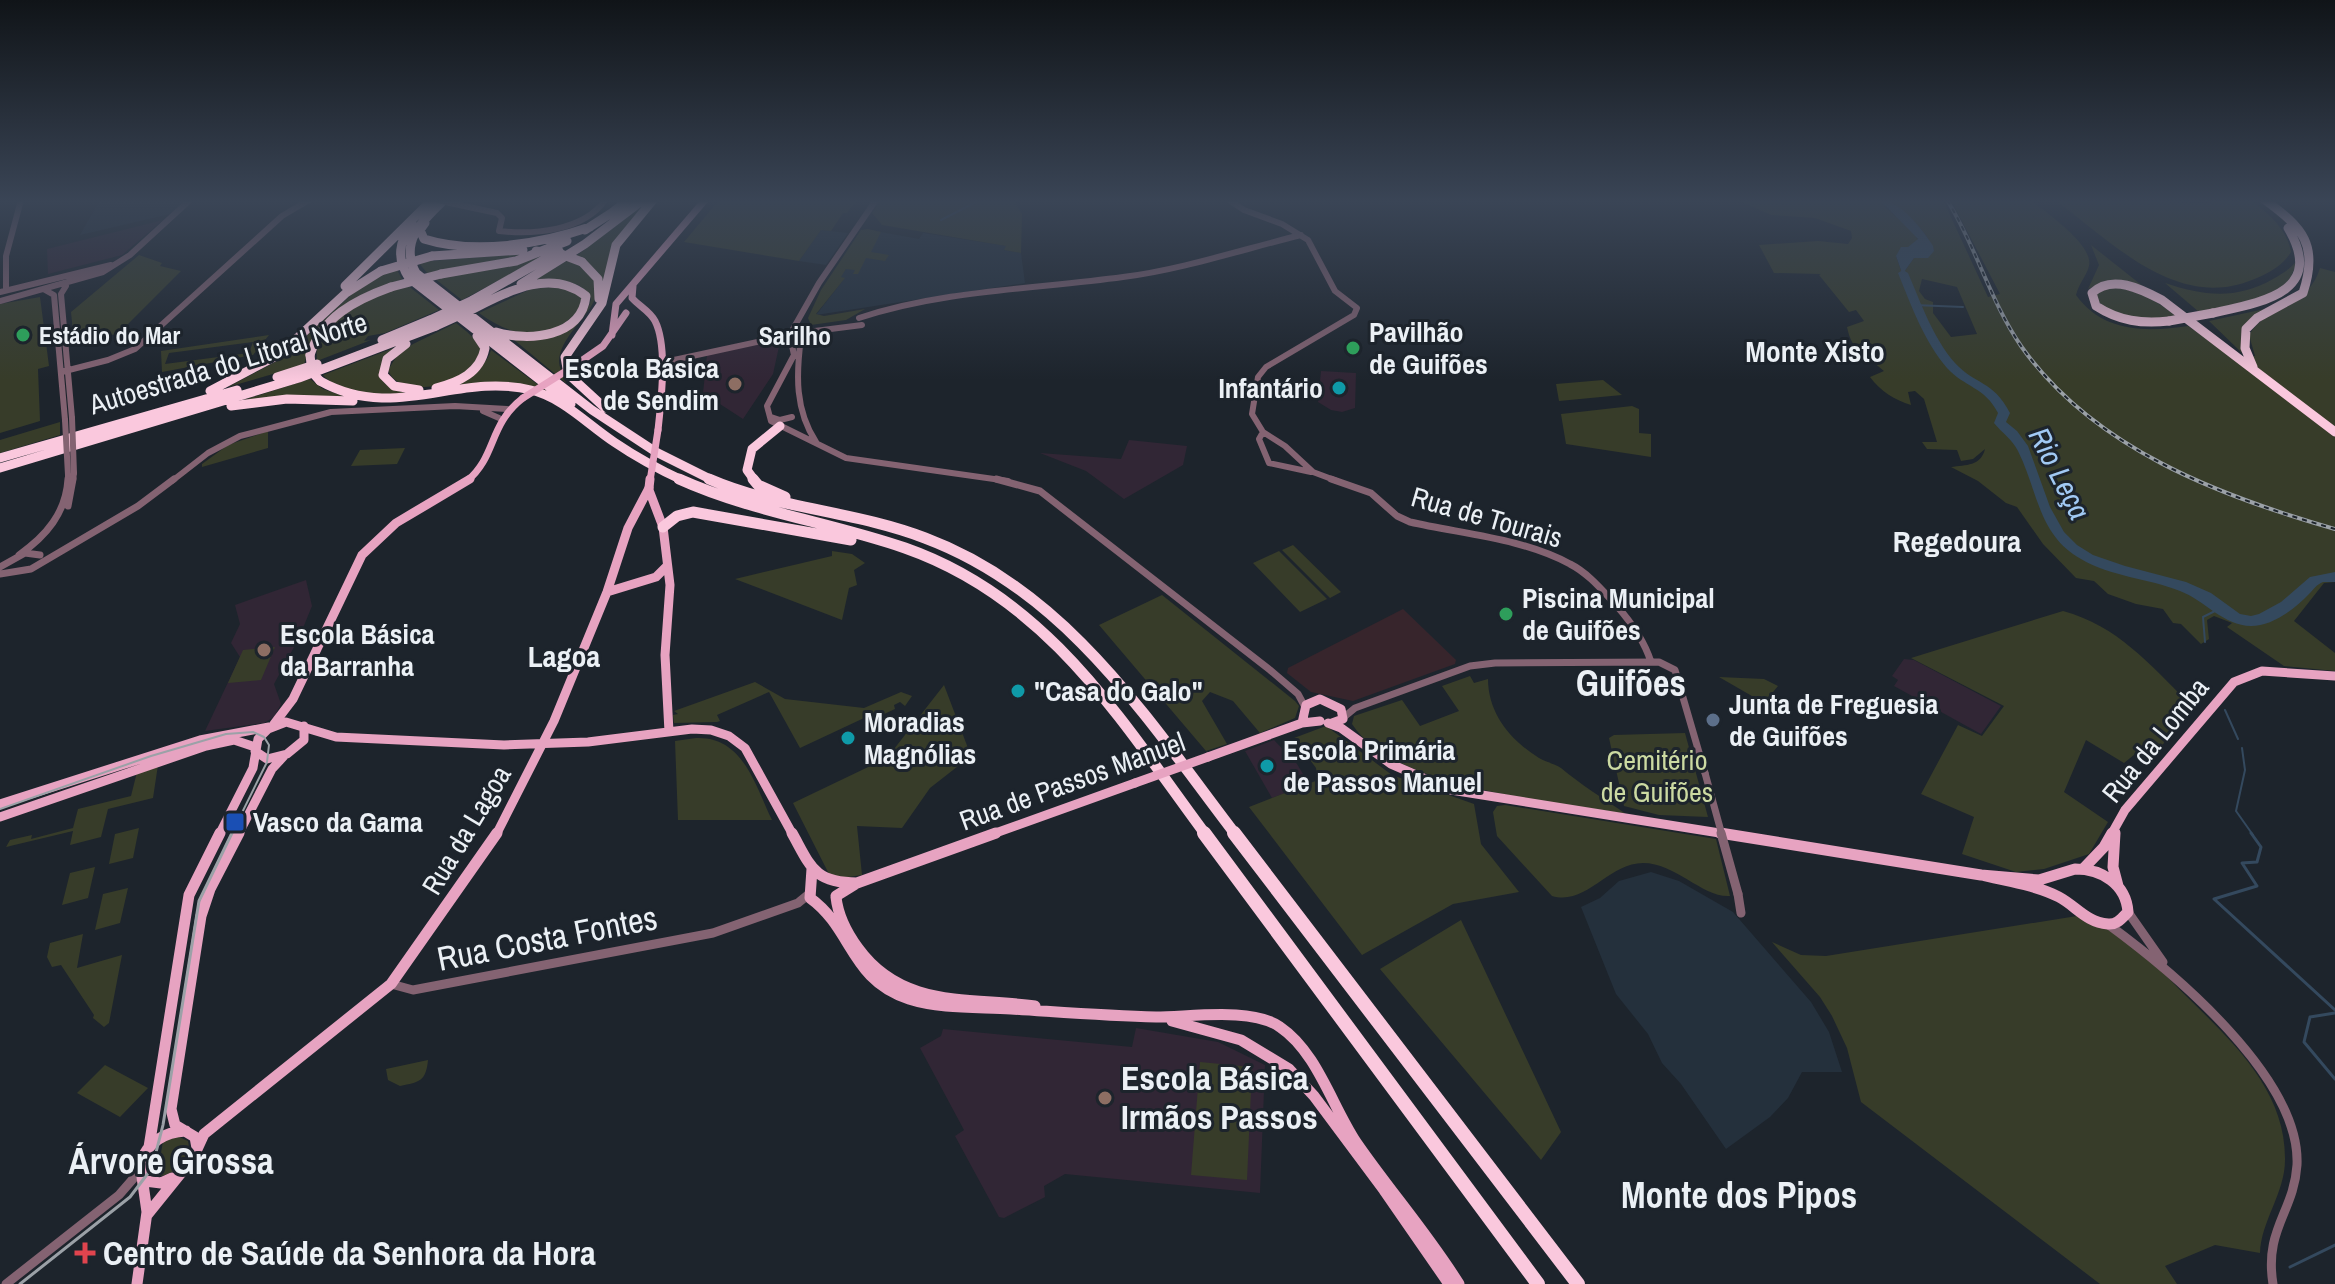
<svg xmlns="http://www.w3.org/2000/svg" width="2335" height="1284" viewBox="0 0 2335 1284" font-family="'Archivo Narrow',sans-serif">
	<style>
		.commercial { fill: #37252c }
		.built { fill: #24303c }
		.education { fill: #312635 }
		.green { fill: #373c29; fill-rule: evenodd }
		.water { fill: #34495e }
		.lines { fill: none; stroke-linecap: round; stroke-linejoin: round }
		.stream-far1 { stroke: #34495e; stroke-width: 2 }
		.stream { stroke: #34495e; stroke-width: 3 }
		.river { fill: #34495e; fill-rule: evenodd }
		.minor-far2 { stroke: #846372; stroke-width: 6 }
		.minor-far1 { stroke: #846372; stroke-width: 7 }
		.minor { stroke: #846372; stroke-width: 9 }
		.major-far2 { stroke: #e7a3c1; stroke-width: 7 }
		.major-far1 { stroke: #e7a3c1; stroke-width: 9 }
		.major { stroke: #e7a3c1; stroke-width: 11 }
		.highway-far2 { stroke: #fac8dd; stroke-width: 9 }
		.highway-far1 { stroke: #fac8dd; stroke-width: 11 }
		.highway { stroke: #fac8dd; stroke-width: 14 }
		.tram-far1 { stroke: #9ba1a7; stroke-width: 2 }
		.tram { stroke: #9ba1a7; stroke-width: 3 }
		.rail-casing { stroke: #9ba1a7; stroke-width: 4 }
		.rail { stroke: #1d242c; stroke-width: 2; stroke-dasharray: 5; stroke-linecap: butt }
		.minor-bridge-far2 { stroke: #846372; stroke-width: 6 }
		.minor-bridge-far1 { stroke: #846372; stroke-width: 7 }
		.minor-bridge { stroke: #846372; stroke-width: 9 }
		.major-bridge-far1 { stroke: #e7a3c1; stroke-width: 7 }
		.major-bridge { stroke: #e7a3c1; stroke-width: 9 }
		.highway-bridge { stroke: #fac8dd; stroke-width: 9 }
		.leisure-dot { fill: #2e9e5b; stroke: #1d242c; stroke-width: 3 }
		.education-dot { fill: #8d6e63; stroke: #1d242c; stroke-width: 3 }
		.culture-dot { fill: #0f9aa8; stroke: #1d242c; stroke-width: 3 }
		.service-dot { fill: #5c6f8a; stroke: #1d242c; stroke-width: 3 }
		.transit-dot { fill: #1a4fb4; stroke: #1d242c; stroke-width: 3 }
		.health-dot { fill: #e0444e; stroke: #1d242c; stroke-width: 3 }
		.labels { text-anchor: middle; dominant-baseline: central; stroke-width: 6; stroke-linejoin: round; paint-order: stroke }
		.far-poi-label { font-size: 24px; font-weight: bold; fill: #ebf0f5; stroke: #1d242c; text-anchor: start }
		.far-neighbourhood-label { font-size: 26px; font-weight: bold; fill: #ebf0f5; stroke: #1d242c }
		.poi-label { font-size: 28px; font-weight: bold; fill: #ebf0f5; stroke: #1d242c; text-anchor: start }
		.street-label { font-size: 28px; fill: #ebf0f5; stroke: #1d242c }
		.park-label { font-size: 28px; fill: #ccdaa2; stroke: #1d242c }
		.neighbourhood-label { font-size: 30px; font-weight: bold; fill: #ebf0f5; stroke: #1d242c }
		.water-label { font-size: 30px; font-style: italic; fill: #a1c9f4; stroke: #1d242c }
		.near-street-label { font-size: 34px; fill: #ebf0f5; stroke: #1d242c }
		.near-poi-label { font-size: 34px; font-weight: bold; fill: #ebf0f5; stroke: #1d242c; text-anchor: start }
		.district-label { font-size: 36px; font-weight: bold; fill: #ebf0f5; stroke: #1d242c }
		.near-neighbourhood-label { font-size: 36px; font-weight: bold; fill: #ebf0f5; stroke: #1d242c }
	</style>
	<rect width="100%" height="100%" fill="#1d242c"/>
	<path class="commercial" d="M1403 609 1456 660 1455 664 1353 701 1311 692 1287 673 1288 668Z"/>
	<path class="built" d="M100 200H185L170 214 80 235Z
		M821 230 848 233 826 265 799 261Z
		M881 232 919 239 923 233 1007 246 1004 250 1021 253 1025 283 816 315 844 279 840 277 846 269H851Z
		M1651 872 1679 881 1733 912 1811 1002 1829 1032 1842 1072H1802L1788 1098 1770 1117 1726 1149 1681 1084 1662 1063 1648 1034 1616 994 1581 907 1600 898 1619 881Z"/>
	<path class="education" d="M163 220 122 255 48 274 47 249Z
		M771 342H780L773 374 743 419 703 393 707 355Z
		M1321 371 1356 373 1355 408 1342 412 1331 410 1318 402Z
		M1129 440 1187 446 1183 465 1124 499 1086 471 1040 453 1121 459Z
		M306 580 312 606 303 628 298 629 300 636 274 684 281 704 274 717 264 723 205 731 240 657 231 643 240 624 235 605Z
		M1904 659 1914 660 2001 706 1981 734 1894 686 1898 680 1892 676Z
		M1274 740 1297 764 1309 784 1272 798 1245 751Z
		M1136 1028 1218 1042 1265 1065 1260 1193 1065 1174 1044 1186 1045 1197 1004 1218 999 1217 955 1136 964 1130 920 1048 941 1036 943 1029 1132 1047Z"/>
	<path class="green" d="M719 200H856L847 213H843L831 231 821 230 799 261 684 242Z
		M880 200H1013L1022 214 1021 253 1004 250 1006 246 882 225 872 213Z
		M1745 200H1880C1891 216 1909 224 1918 240L1896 256 1908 290H1913L1904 272 1914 258 1934 251C1928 231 1905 213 1889 200H1943L1988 297 2000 294 1951 200H2031C2046 213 2094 245 2089 266 2087 275 2079 283 2076 295 2103 333 2147 332 2188 326L2237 359 2255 356 2249 335C2267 304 2307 310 2320 268L2335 272V582L2324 583 2294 621 2335 653V671L2284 666 2227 627 2232 623 2214 616 2207 620 2209 639 2201 644 2181 624 2173 623 2163 609 2136 604 2108 594 2094 581 2076 578 2043 544 2017 507 2006 503 1978 481 1951 467C1966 465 1981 466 1985 449L1973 459 1961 461 1957 450 1927 449 1922 442H1937L1924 399 1915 391 1908 392 1911 405C1895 400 1880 391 1870 377L1884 371C1866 355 1852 353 1847 327L1864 321 1856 310 1849 312 1819 275 1821 274 1774 273 1759 245 1818 241 1848 244 1852 238 1851 231 1815 218 1771 215 1742 202ZM1922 279 1957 287 1977 334 1951 337 1933 313V302L1925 299 1919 291Z
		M2055 200 2203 203 2251 200C2269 214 2287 229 2291 252 2283 266 2267 274 2252 280 2176 311 2111 241 2055 200Z
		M648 202C620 231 610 245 604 284L598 272 576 256Z
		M868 229 881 232 871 252 889 255 885 261 866 258 858 274H853L855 270 846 269 841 277 845 278 816 314 824 316 865 309 846 320 811 325 808 318 821 290 861 230Z
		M2091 245 2149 291 2104 282 2088 289 2099 265Z
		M561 247 462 300 434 278Z
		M533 253 428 274 418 262Z
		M2301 254 2287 285 2262 298 2199 312 2165 283C2204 296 2236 300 2273 279 2285 272 2294 267 2301 254Z
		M139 255 162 263 160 266 181 271 117 335 73 332 71 312Z
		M568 260C633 290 570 318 560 354 557 364 562 373 566 383L513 339C538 339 586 328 591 299 580 273 546 283 525 286Z
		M396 268 402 279C363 296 314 321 304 365L228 387 281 359 363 284Z
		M407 285 439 310 385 333 368 336 364 341 371 340 317 361C312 317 375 297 407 285Z
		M560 286 583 297 584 304C553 343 517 341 479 313L531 289Z
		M2109 287C2136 289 2154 299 2176 316 2150 320 2113 323 2096 298L2097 292Z
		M40 297 49 366 38 369 40 421 0 433V304Z
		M2274 307 2243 326 2242 353 2209 321Z
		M456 323C464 330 481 341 481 352 481 380 401 405 388 370L398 354 413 344Z
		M269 335 253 355 162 372 161 351ZM253 342 249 353 165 364 169 353Z
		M399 346 383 360 379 376C398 412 481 386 491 350L548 392C490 373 366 421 323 375Z
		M310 379 323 389 352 399 237 402Z
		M1603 380 1622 395 1559 401 1556 384Z
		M1632 406 1639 409V433L1651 434V457L1566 444 1561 414Z
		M60 422V435L0 453V440Z
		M268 431V448L202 467V464L228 445Z
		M405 448 397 464 351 466 360 450Z
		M1293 545 1341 592 1330 598 1282 550Z
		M832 551 852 554 865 563 854 570 857 585 849 588 842 620 735 579 832 556Z
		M1279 551 1327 599 1300 612 1253 563Z
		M1162 595 1295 701 1299 706 1295 718 1260 733 1233 701 1210 692 1202 701 1227 744 1206 751 1099 625Z
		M2063 611C2118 626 2149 664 2188 702L2155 758 2140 750 2124 763 2086 740 2064 792 2108 822 2089 854 2044 869 2016 872 1962 854 1974 817 1921 794 1958 725 1982 736 2004 706 1911 658Z
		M275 647 261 680 228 683 243 650Z
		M1470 676 1474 683 1488 679C1488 713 1510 740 1539 758 1546 762 1555 764 1561 768 1580 784 1604 799 1626 814 1553 801 1394 789 1352 724L1354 716 1402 700 1420 726 1459 711 1442 686Z
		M1719 677 1764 679 1778 686 1764 703Z
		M755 682 785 699 864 708 901 692 912 696 905 706 900 702 894 705 895 709 882 715 879 711 800 748 769 692 717 715 720 721 717 722 674 723 673 715 678 714 674 711Z
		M944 685 971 756 930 788 902 828 857 826 862 875 842 878 829 874 793 803 887 758Z
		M1326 726 1392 775 1474 804 1481 844 1519 892 1453 904 1362 955 1249 807 1318 780 1316 768 1294 738Z
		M1685 733 1708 817 1659 815 1624 806 1609 738 1614 735Z
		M696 738C743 736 755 785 772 820H678L675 741Z
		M158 765 153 798 108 809 101 837 70 845 73 831 6 847 10 840 32 835 31 839 73 828 78 809 131 796 137 772Z
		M1505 805 1716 839 1730 896C1703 898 1676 863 1643 863 1608 863 1587 906 1552 896L1497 836 1493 812 1497 806Z
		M139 828 133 858 109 864 115 834Z
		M95 867 88 898 62 905 70 873Z
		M128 888 120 923 95 930 103 894Z
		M2077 916C2091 925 2108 928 2122 936 2144 950 2162 972 2180 990 2227 1037 2286 1087 2285 1160 2285 1193 2261 1221 2260 1253L2215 1245 2165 1266 2177 1284H2100L1861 1102 1847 1048 1832 1016 1820 997 1772 942 1801 955 1826 956Z
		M1461 920 1561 1132 1541 1160 1380 969Z
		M83 934 77 968 122 955 109 1023 104 1027 93 1018 94 1015 61 965 52 967 47 957 50 943Z
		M428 1060C426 1081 420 1082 400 1086L388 1080 386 1069Z
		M1200 1062 1252 1067 1247 1180 1191 1175Z
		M105 1065 148 1088 120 1117 77 1093Z
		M177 1136 188 1141C193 1162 171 1179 151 1176L160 1159 163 1141Z"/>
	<path class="water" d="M1880 200C1900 200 1923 230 1933 246L1934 251 1928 258H1914L1904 272 1913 291 1908 290 1896 256 1901 247H1908L1918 239Z"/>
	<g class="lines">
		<path class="stream-far1" d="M941 220 980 200
			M1914 305 1963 307
			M2205 642 2203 617 2219 609
			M2225 710 2238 739
			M2242 748 2245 770 2236 811 2253 835"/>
		<path class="stream" d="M2251 833 2261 847 2257 862 2242 863 2257 886 2214 899 2335 1010
			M2335 1013 2310 1017 2304 1042 2335 1079
			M2290 1267 2335 1245"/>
		<path class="river" d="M1903 270 1908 273C1921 303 1933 338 1955 363 1975 385 1993 380 2010 413L2006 422 2017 431 2028 446 2050 507 2064 532 2077 545 2093 555 2125 566 2186 582 2211 593 2240 614 2251 616 2259 614 2281 602 2310 577 2335 572V582C2333 582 2325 582 2323 582 2317 584 2313 590 2309 594 2295 609 2272 626 2251 626 2224 626 2204 600 2180 591 2148 578 2111 577 2081 559 2038 535 2038 491 2018 451 2012 439 2002 433 1994 423L1998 413C1985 387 1964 387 1947 368 1924 341 1911 305 1898 273Z"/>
		<path class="minor-far2" d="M1229 200 1244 210 1282 224 1308 240 1335 291 1357 308 1354 315 1266 367 1258 377 1252 414 1263 432 1285 446 1313 472 1337 481
			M450 203 497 213 502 218 499 231C533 235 584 231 605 200
			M66 286 61 294 72 418
			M6 290V256L21 200
			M45 290 54 295 65 420
			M0 292 111 265
			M0 301 103 272 130 255 190 200
			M859 318C943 290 1036 289 1123 277 1180 270 1244 249 1301 235
			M793 329 819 283 876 200
			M801 338C796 375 795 410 816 442
			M791 341 794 355 767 406 771 421 846 458 1008 481
			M660 363 785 336 796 328 807 332 862 325
			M61 372 108 360 135 349 282 216 309 200
			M483 411 499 418
			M771 417 780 420 792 417
			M1263 432 1259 439 1269 463 1311 472
			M68 481V475
			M73 481 74 473
			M172 481 208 453 240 436 331 412 455 406 507 409"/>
		<path class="minor-far1" d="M996 479 1040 491 1270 670 1298 694 1305 707
			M1331 479 1371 493 1397 516 1410 522C1462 534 1522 538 1570 564 1588 573 1602 590 1616 605 1631 622 1644 640 1651 662
			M68 506 73 479
			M19 555C46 536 66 513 68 479
			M0 567 25 553 40 555
			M0 574 31 569 138 506 174 479
			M1344 717 1355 708 1470 666 1495 663 1659 662 1675 670 1705 773"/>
		<path class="minor" d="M1738 894 1741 913
			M2128 912 2163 962
			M2109 925C2173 972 2301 1078 2297 1165 2294 1212 2264 1229 2273 1284
			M391 984 413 990 713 933 798 903 809 894
			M6 1284 119 1195 139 1172"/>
		<path class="major-far2" d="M633 286 632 298C639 306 650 311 655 321 668 346 661 402 658 430
			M612 335 616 304 705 200
			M574 366 603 346 626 313
			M467 481C497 456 488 425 523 398"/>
		<path class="major-far1" d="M649 490 663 527 670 585 665 655 669 732
			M607 592 656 577 667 566
			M1302 723 1306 705 1320 699 1341 709 1343 719 1332 723
			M1328 723 1341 728 1391 764 1451 790 1732 835
			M274 724 293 699 362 555 396 523 470 479
			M255 751 267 759 287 754 304 740V726
			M1208 757 1302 723 1320 721
			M0 804 200 740 269 727
			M0 817 206 746 234 740 255 747
			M219 835 253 768 258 739 268 729 286 722 336 737 504 745 588 742 692 729 711 730 729 736 745 748 793 835
			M238 835 272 769 284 756
			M496 835 554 721 607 592 628 528 649 488
			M990 835 1135 783
			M2111 835 2125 810 2234 682 2262 671 2335 676
			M2115 835V830"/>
		<path class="major" d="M792 833C811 867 814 883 857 883
			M1720 833 1981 875
			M2115 833 2113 867 2118 886
			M812 869 810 898C853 929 850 980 909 999 940 1009 978 1007 1011 1009 1059 1012 1107 1016 1156 1017 1190 1017 1252 1007 1280 1027 1317 1052 1332 1106 1356 1142 1389 1190 1428 1234 1459 1284
			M2075 869C2102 869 2126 884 2128 912 2122 918 2117 925 2108 924 2086 922 2076 906 2059 897 2036 885 2006 881 1981 875L2039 880Z
			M2083 869 2104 847 2112 833
			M836 896 857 883 996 833
			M836 897C838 916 847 933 858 948 902 1009 969 997 1035 1006
			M1172 1021 1241 1040 1289 1069 1314 1096 1384 1190 1449 1284
			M149 1147 189 895 220 833
			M197 1148 195 1137 175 1125 171 1109 201 916 210 889 239 833
			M145 1181 161 1183 172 1178
			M147 1215 193 1158 204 1134 391 984 497 833
			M137 1284 147 1212 140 1163C148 1142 164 1132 186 1131"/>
		<path class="highway-far2" d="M444 200C422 221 399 242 416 273L592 410 656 452 714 481
			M609 215 628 200
			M412 223C399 242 396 258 409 278L571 404
			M425 223 420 230 424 239C475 255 541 244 590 227
			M585 230 613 212
			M432 256 523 250
			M582 262 598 279 599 299
			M441 274 516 261 567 241
			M521 284 585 244 643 200
			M345 286 432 200
			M473 300 559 251
			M469 311C505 293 550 267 586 296 582 337 529 342 496 332
			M2213 313C2263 302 2326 292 2288 228
			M2169 321C2142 324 2119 321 2096 306L2092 293C2112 274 2141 289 2162 300L2335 432
			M382 340 430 320
			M406 344 387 359 383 375 394 386 419 390
			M310 355C322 317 355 300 391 287
			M2253 367 2245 348 2246 329 2257 318 2303 293C2319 245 2303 228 2265 200
			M277 377 317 364
			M320 381C395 423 457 372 531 390 563 398 587 424 614 442 636 457 660 470 684 481
			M436 388C459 382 480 373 485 348L477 336
			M210 391 280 354 346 293 381 271
			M231 406 287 399 353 401
			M605 408 568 374 565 357 602 303 616 245 653 200
			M0 458 237 390
			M0 468 299 378 436 326
			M755 481 747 470 752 449 780 426"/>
		<path class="highway-far1" d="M679 479C752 512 830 522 905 548 1048 598 1120 719 1206 835
			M709 479C778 509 855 511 925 538 1067 591 1148 720 1236 835
			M753 479 758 485 785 497
			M663 527 677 516 693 512 851 540"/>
		<path class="highway" d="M1204 833 1538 1284
			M1234 833 1578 1284"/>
		<path class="tram-far1" d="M0 809 151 756 226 734 253 732 264 737 269 745 267 762 231 835"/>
		<path class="tram" d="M20 1284 130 1197 152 1168 163 1125 199 901 232 833"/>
		<g class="rail-casing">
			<path id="rail" d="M1947 200C1976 246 1990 301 2021 346 2093 448 2219 496 2335 529"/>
		</g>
		<use href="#rail" class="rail"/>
		<path class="minor-bridge-far2" d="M439 200 450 203
			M72 418 74 473
			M65 420 68 475"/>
		<path class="minor-bridge-far1" d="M1705 773 1722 835"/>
		<path class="minor-bridge" d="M1721 833 1738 894"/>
		<path class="major-bridge-far1" d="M523 398 574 366
			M650 481 658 430"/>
		<path class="major-bridge" d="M649 488 650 479
			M1135 783 1208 757"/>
		<path class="highway-bridge" d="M536 251 561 254 582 262
			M381 271 432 256
			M391 287 441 274
			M430 320 473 300
			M2169 321 2213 313
			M436 326 469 311
			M310 355 312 372 320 381"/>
	</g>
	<linearGradient id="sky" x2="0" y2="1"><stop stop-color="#101418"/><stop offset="0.53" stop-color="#3a4556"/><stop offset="1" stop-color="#3a4556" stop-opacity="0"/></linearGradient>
	<rect width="2335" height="380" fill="url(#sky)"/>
	<g class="leisure-dot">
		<circle cx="23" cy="335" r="8"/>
		<circle cx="1353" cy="348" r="8"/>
		<circle cx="1506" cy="614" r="8"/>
	</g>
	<g class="education-dot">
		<circle cx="735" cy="384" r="8"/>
		<circle cx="264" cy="650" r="8"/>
		<circle cx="1105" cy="1098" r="8"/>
	</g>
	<g class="culture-dot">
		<circle cx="1339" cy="388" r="8"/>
		<circle cx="1018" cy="691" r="8"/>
		<circle cx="848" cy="738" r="8"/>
		<circle cx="1267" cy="766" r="8"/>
	</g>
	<circle class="service-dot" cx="1713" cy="720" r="8"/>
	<rect class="transit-dot" x="225" y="812" width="20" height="20" rx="4"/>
	<path class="health-dot" d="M81 1241h8v8h8v8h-8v8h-8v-8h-8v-8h8z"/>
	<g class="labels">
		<g class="far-poi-label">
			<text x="39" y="335">Estádio do Mar</text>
		</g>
		<g class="far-neighbourhood-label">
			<text x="795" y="335">Sarilho</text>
		</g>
		<g class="poi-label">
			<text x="1369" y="332">Pavilhão<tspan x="1369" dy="32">de Guifões</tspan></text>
			<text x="719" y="368" text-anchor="end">Escola Básica<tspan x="719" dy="32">de Sendim</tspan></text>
			<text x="1323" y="388" text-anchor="end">Infantário</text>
			<text x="1522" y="598">Piscina Municipal<tspan x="1522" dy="32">de Guifões</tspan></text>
			<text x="280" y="634">Escola Básica<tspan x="280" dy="32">da Barranha</tspan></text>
			<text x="1034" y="691">"Casa do Galo"</text>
			<text x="1729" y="704">Junta de Freguesia<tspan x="1729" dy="32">de Guifões</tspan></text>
			<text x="864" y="722">Moradias<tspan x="864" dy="32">Magnólias</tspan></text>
			<text x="1283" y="750">Escola Primária<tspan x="1283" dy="32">de Passos Manuel</tspan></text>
			<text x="253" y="822">Vasco da Gama</text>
		</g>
		<g class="street-label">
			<text transform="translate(228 363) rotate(-17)">Autoestrada do Litoral Norte</text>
			<text transform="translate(1487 517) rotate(16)">Rua de Tourais</text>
			<text transform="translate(2155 740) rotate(-51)">Rua da Lomba</text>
			<text transform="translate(1072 781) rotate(-20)">Rua de Passos Manuel</text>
			<text transform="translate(466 830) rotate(-59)">Rua da Lagoa</text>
		</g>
		<g class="park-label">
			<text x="1657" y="760">Cemitério<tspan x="1657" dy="32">de Guifões</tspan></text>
		</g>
		<g class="neighbourhood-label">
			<text x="1815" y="351">Monte Xisto</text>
			<text x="1957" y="541">Regedoura</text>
			<text x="564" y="656">Lagoa</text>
		</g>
		<g class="water-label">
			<text transform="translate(2060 473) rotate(63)">Rio Leça</text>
		</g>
		<g class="near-street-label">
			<text transform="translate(547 938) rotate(-11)">Rua Costa Fontes</text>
		</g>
		<g class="near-poi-label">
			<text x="1121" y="1078">Escola Básica<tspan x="1121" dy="39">Irmãos Passos</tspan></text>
			<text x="103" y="1253">Centro de Saúde da Senhora da Hora</text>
		</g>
		<g class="district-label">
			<text x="1631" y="683">Guifões</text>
		</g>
		<g class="near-neighbourhood-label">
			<text x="171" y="1161">Árvore Grossa</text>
			<text x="1739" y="1195">Monte dos Pipos</text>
		</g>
	</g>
</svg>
